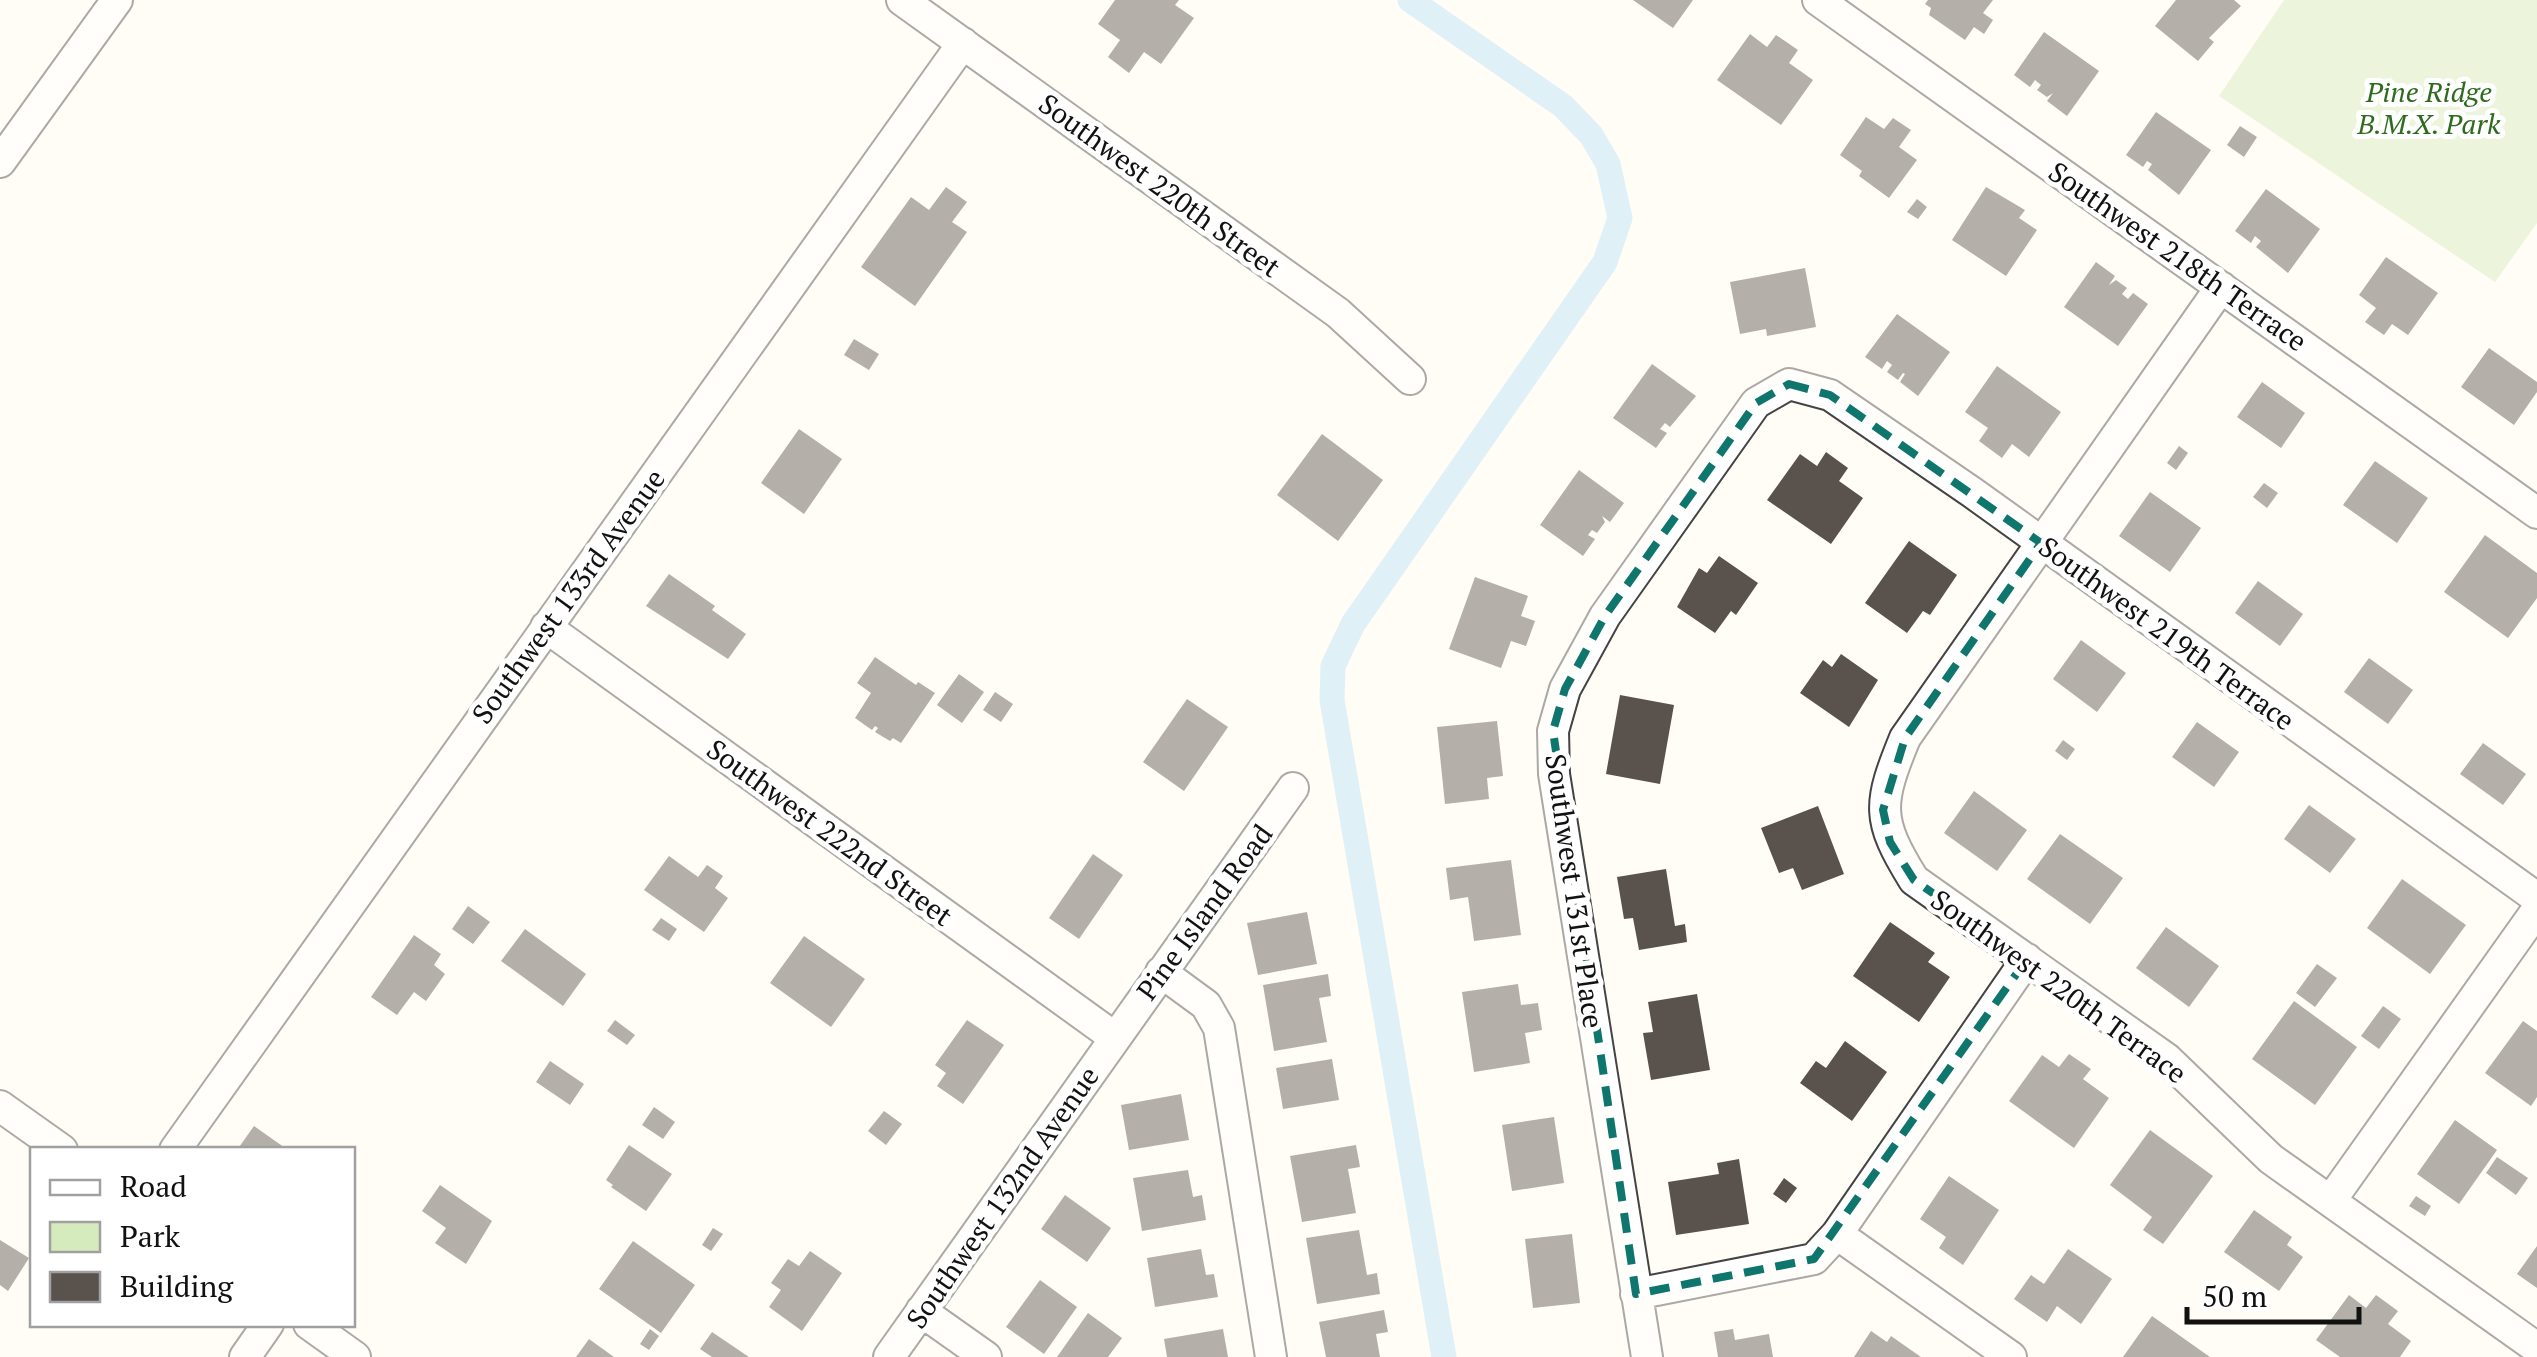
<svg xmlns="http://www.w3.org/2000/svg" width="2537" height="1357" viewBox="0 0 2537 1357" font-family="'PT Serif',serif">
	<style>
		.green { fill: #d5ebbd }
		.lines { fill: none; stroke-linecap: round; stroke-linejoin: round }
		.canal { stroke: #b9e0f7; stroke-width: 25 }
		.building { fill: #5a524d }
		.minor-casing { stroke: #444; stroke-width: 34 }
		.minor { stroke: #fff; stroke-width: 30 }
		.marked { fill: none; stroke: #0f766e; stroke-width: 8; stroke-dasharray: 20 12; stroke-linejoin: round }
		.labels { text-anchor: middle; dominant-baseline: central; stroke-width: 10; stroke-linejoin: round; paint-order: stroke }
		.park-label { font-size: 28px; font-style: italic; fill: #2f6b1f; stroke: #fff }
		.street-label { font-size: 28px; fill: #111; stroke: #fff }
	</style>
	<rect width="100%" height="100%" fill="#fffdf5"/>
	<path class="green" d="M2284 0H2537V223L2495 282 2219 96Z"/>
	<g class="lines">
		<path class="canal" d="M1410 0 1563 106 1591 135 1608 164 1620 218 1605 262 1353 624 1333 666 1332 700 1444 1357"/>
	</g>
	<path class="building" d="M1115 0H1179L1175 5 1194 18 1161 64 1144 52 1129 73 1108 57 1120 40 1098 24Z
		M1633 0H1693L1673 28Z
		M1928 0H1993L1983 13 1993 20 1984 34 1974 27 1965 40 1929 15 1931 8 1925 4Z
		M2176 0H2234L2241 6 2209 38 2214 42 2198 61 2155 26Z
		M2044 32 2099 71 2067 116 2047 101 2053 93 2047 97 2037 90 2041 85 2035 80 2030 87 2014 75Z
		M1750 34 1767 47 1776 35 1798 50 1789 63 1813 80 1781 125 1717 80Z
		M2156 112 2211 150 2179 195 2148 170 2152 164 2147 161 2143 167 2126 155Z
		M1866 117 1884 129 1893 118 1911 130 1899 147 1917 160 1889 198 1859 176 1862 171 1840 155Z
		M2240 126 2257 137 2244 157 2227 145Z
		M946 187 967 202 952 222 967 232 915 306 861 267 911 197 929 210Z
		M1986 187 2025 210 2019 218 2037 230 2006 276 1952 240Z
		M2266 189 2320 229 2288 273 2256 247 2261 241 2255 236 2251 243 2235 231Z
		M1917 199 1927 207 1918 219 1907 212Z
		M2386 257 2438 293 2408 335 2392 324 2384 335 2365 322 2376 308 2359 295Z
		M2096 262 2115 276 2109 285 2116 280 2127 288 2122 294 2128 299 2133 293 2148 304 2118 346 2064 307Z
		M1805 268 1816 327 1767 336 1766 329 1740 334 1730 282Z
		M1897 314 1950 352 1918 396 1900 382 1905 374 1903 373 1898 380 1887 372 1892 365 1887 361 1882 369 1865 357Z
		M854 339 879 354 869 370 844 355Z
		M2489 348 2537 382V392L2514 425 2461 387Z
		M1652 364 1696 396 1670 427 1665 423 1660 429 1667 433 1656 448 1613 418Z
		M1997 366 2061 412 2029 457 2012 444 2002 458 1979 441 1988 428 1965 412Z
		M2262 382 2305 413 2281 448 2237 417Z
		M799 429 842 459 804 514 761 483Z
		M1322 434 1383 480 1338 541 1277 495Z
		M2179 446 2188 453 2176 470 2167 463Z
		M1826 452 1848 468 1839 481 1863 498 1831 544 1767 500 1800 454 1817 466Z
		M2375 461 2428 498 2397 543 2343 505Z
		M1579 470 1624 503 1610 522 1602 516 1605 522 1597 533 1592 530 1588 535 1595 539 1583 556 1540 525Z
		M2264 483 2278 493 2267 508 2253 497Z
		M2150 492 2201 528 2170 572 2119 536Z
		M2485 535 2537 573V598L2508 638 2444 592Z
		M1909 541 1957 575 1930 615 1923 611 1907 633 1865 603Z
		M1719 556 1758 583 1736 615 1731 611 1715 633 1677 607 1699 568 1707 573Z
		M669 574 715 606 712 610 746 634 728 659 646 606Z
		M1475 577 1528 596 1521 616 1535 621 1526 646 1511 641 1501 668 1449 649Z
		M2258 581 2303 614 2280 646 2235 613Z
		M2081 640 2126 673 2097 712 2053 679Z
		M1841 654 1878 680 1849 727 1800 693 1823 660 1832 667Z
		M875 657 916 685 918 682 935 693 901 743 893 738 890 741 875 732 878 728 875 726 872 730 855 718 871 693 857 683Z
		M2369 658 2413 690 2388 724 2344 692Z
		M959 674 984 692 962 723 937 705Z
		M995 692 1013 704 1001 722 983 710Z
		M1620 695 1674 705 1660 784 1606 774Z
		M1187 699 1228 727 1184 791 1143 762Z
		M1497 721 1503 776 1487 778 1489 799 1445 804 1437 727Z
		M2197 722 2239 752 2214 787 2172 757Z
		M2063 740 2075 749 2067 760 2055 751Z
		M2483 743 2526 774 2503 805 2460 774Z
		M1974 791 2027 830 1997 871 1944 833Z
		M2309 805 2356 839 2330 873 2284 839Z
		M1818 806 1844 874 1802 890 1793 868 1779 873 1761 828Z
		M2060 834 2123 878 2090 924 2027 879Z
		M1093 854 1123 875 1079 939 1049 918Z
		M669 856 698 877 707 865 723 876 715 888 728 898 704 932 644 890Z
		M1511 860 1521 935 1474 941 1468 897 1450 900 1446 868Z
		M1666 869 1675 926 1685 924 1687 942 1639 950 1633 918 1624 919 1617 877Z
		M2402 879 2466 925 2430 974 2367 928Z
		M468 906 490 922 473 944 452 929Z
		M1307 912 1317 964 1258 975 1247 923Z
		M661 918 677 929 669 941 652 930Z
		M1890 922 1935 953 1928 962 1950 977 1919 1022 1853 976Z
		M2166 927 2219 966 2189 1007 2136 968Z
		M525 929 586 974 563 1006 501 961Z
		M414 935 441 954 434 965 445 974 426 1001 414 992 397 1015 371 997Z
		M804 936 865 979 831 1027 770 983Z
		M2317 964 2337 978 2315 1007 2296 993Z
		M1328 974 1331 996 1319 998 1327 1042 1274 1051 1263 985Z
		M1518 984 1521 1005 1538 1003 1542 1030 1525 1033 1530 1063 1474 1072 1462 992Z
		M1697 994 1710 1070 1651 1080 1643 1033 1653 1032 1648 1002Z
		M2294 1001 2357 1047 2315 1105 2252 1059Z
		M2383 1006 2401 1019 2379 1049 2361 1036Z
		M615 1020 635 1035 627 1045 607 1031Z
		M967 1020 1004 1045 963 1104 937 1086 946 1073 935 1065Z
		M2523 1021 2537 1031V1097L2531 1106 2485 1073Z
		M1845 1041 1887 1072 1852 1121 1800 1083 1816 1061 1826 1068Z
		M2069 1054 2091 1069 2083 1079 2109 1098 2074 1148 2009 1101 2042 1055 2059 1067Z
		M1332 1059 1339 1100 1283 1109 1276 1068Z
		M550 1061 584 1084 570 1105 536 1082Z
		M1181 1094 1189 1140 1129 1150 1121 1105Z
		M654 1107 675 1122 663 1139 642 1125Z
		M884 1111 902 1124 886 1145 868 1131Z
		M1554 1117 1564 1183 1512 1191 1502 1125Z
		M2455 1120 2497 1150 2459 1204 2417 1174Z
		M254 1126 288 1150H237Z
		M2150 1130 2213 1176 2163 1244 2143 1230 2152 1217 2110 1185Z
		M629 1145 672 1174 646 1211 611 1187 613 1185 606 1180Z
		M1356 1145 1360 1167 1348 1169 1356 1213 1302 1222 1290 1156Z
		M2497 1157 2528 1178 2516 1195 2486 1173Z
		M1739 1159 1749 1224 1676 1235 1668 1182 1719 1174 1717 1163Z
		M1188 1170 1193 1197 1202 1195 1206 1220 1142 1231 1133 1178Z
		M1949 1176 1999 1210 1963 1265 1939 1248 1946 1237 1920 1219Z
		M1784 1178 1797 1188 1786 1203 1773 1194Z
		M440 1185 492 1221 466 1264 435 1243 446 1228 422 1211Z
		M1065 1195 1111 1228 1087 1262 1041 1229Z
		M2416 1196 2431 1206 2425 1216 2409 1206Z
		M2254 1210 2292 1237 2287 1245 2303 1257 2279 1291 2224 1252Z
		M713 1228 723 1234 711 1251 702 1245Z
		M1359 1230 1367 1275 1377 1273 1380 1294 1317 1304 1306 1238Z
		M1572 1234 1580 1303 1533 1308 1525 1239Z
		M0 1240 29 1258 8 1291 0 1285Z
		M633 1241 695 1285 661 1333 599 1289Z
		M2537 1246V1288L2517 1274Z
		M1201 1249 1206 1275 1214 1274 1218 1297 1155 1307 1147 1258Z
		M2068 1249 2112 1279 2081 1324 2057 1306 2047 1322 2014 1299 2031 1275 2044 1284Z
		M810 1251 842 1273 802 1331 769 1307 781 1290 771 1283 788 1259 799 1266Z
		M1040 1280 1077 1307 1044 1354 1006 1327Z
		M2349 1295 2366 1308 2376 1295 2398 1311 2388 1324 2411 1341 2400 1357H2340L2316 1340Z
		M1384 1310 1388 1332 1376 1334 1380 1357H1326L1319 1322Z
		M1088 1313 1122 1338 1108 1357H1057Z
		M2152 1316 2210 1357H2123Z
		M650 1329 659 1336 649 1350 640 1344Z
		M1223 1329 1228 1357H1167L1164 1339Z
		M1733 1329 1735 1340 1769 1334 1773 1357H1718L1714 1332Z
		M1871 1331 1887 1342 1891 1336 1921 1357H1854Z
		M712 1332 749 1357H712L700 1349Z
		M589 1339 614 1357H576Z"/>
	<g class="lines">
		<g class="minor-casing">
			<path id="minor" d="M902 0 1338 313 1410 379
				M1818 0 2537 513
				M0 162 117 0
				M2221 287 1905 738C1878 804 1876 819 1914 880L2167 1059 2271 1159 2537 1348
				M546 627 1114 1037
				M1161 972 1206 1005 1219 1028 1271 1357
				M0 1106 62 1150
				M175 1150 963 43
				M2331 1200 2537 910
				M1837 1234 2011 1357
				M1636 1294 1814 1259 1837 1234 2027 959
				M921 1311 986 1357
				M309 1324 355 1357
				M245 1357 268 1324
				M889 1357 1293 788
				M1647 1357 1554 774 1553 731 1565 689 1605 616 1756 403 1789 384 1830 395 1973 493 2537 898"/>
		</g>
		<use href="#minor" class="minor"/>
	</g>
	<path d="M0 0H2537V1357H0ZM1789 384 1830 395 2041 543 1905 738 1883 810 1890 842 1914 880 2027 959 1814 1259 1636 1294 1553 731 1565 689 1605 616 1756 403Z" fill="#fffdf5" fill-opacity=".55" fill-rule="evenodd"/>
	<path class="marked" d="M1789 384 1830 395 2041 543 1905 738 1883 810 1890 842 1914 880 2027 959 1814 1259 1636 1294 1553 731 1565 689 1605 616 1756 403Z"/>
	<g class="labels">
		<g class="park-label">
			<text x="2429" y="91">Pine Ridge<tspan x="2429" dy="32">B.M.X. Park</tspan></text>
		</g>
		<g class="street-label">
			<text transform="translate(1160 185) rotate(36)">Southwest 220th Street</text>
			<text transform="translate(2178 256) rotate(35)">Southwest 218th Terrace</text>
			<text transform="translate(568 596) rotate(-54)">Southwest 133rd Avenue</text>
			<text transform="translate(2167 633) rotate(36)">Southwest 219th Terrace</text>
			<text transform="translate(830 832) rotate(36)">Southwest 222nd Street</text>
			<text transform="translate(1575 891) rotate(82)">Southwest 131st Place</text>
			<text transform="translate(1204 912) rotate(-54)">Pine Island Road</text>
			<text transform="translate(2059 986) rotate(36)">Southwest 220th Terrace</text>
			<text transform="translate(1002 1197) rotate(-55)">Southwest 132nd Avenue</text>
		</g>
	</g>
	<rect x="30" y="1147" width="325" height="180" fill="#ffffff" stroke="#a0a0a0" stroke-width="2.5"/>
	<rect x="50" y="1180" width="50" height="15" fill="#ffffff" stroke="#a0a0a0" stroke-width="2.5"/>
	<text x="120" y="1197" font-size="30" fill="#111111">Road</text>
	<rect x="50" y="1222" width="50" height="30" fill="#d5ebbd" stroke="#a0a0a0" stroke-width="2.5"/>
	<text x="120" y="1247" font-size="30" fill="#111111">Park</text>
	<rect x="50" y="1272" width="50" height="30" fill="#5a524d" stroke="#a0a0a0" stroke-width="2.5"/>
	<text x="120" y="1297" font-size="30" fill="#111111">Building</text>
	<path d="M2187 1307v15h172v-15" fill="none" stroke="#111111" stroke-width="5"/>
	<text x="2202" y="1307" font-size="30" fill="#111111" stroke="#ffffff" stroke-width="8" paint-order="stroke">50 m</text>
</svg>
